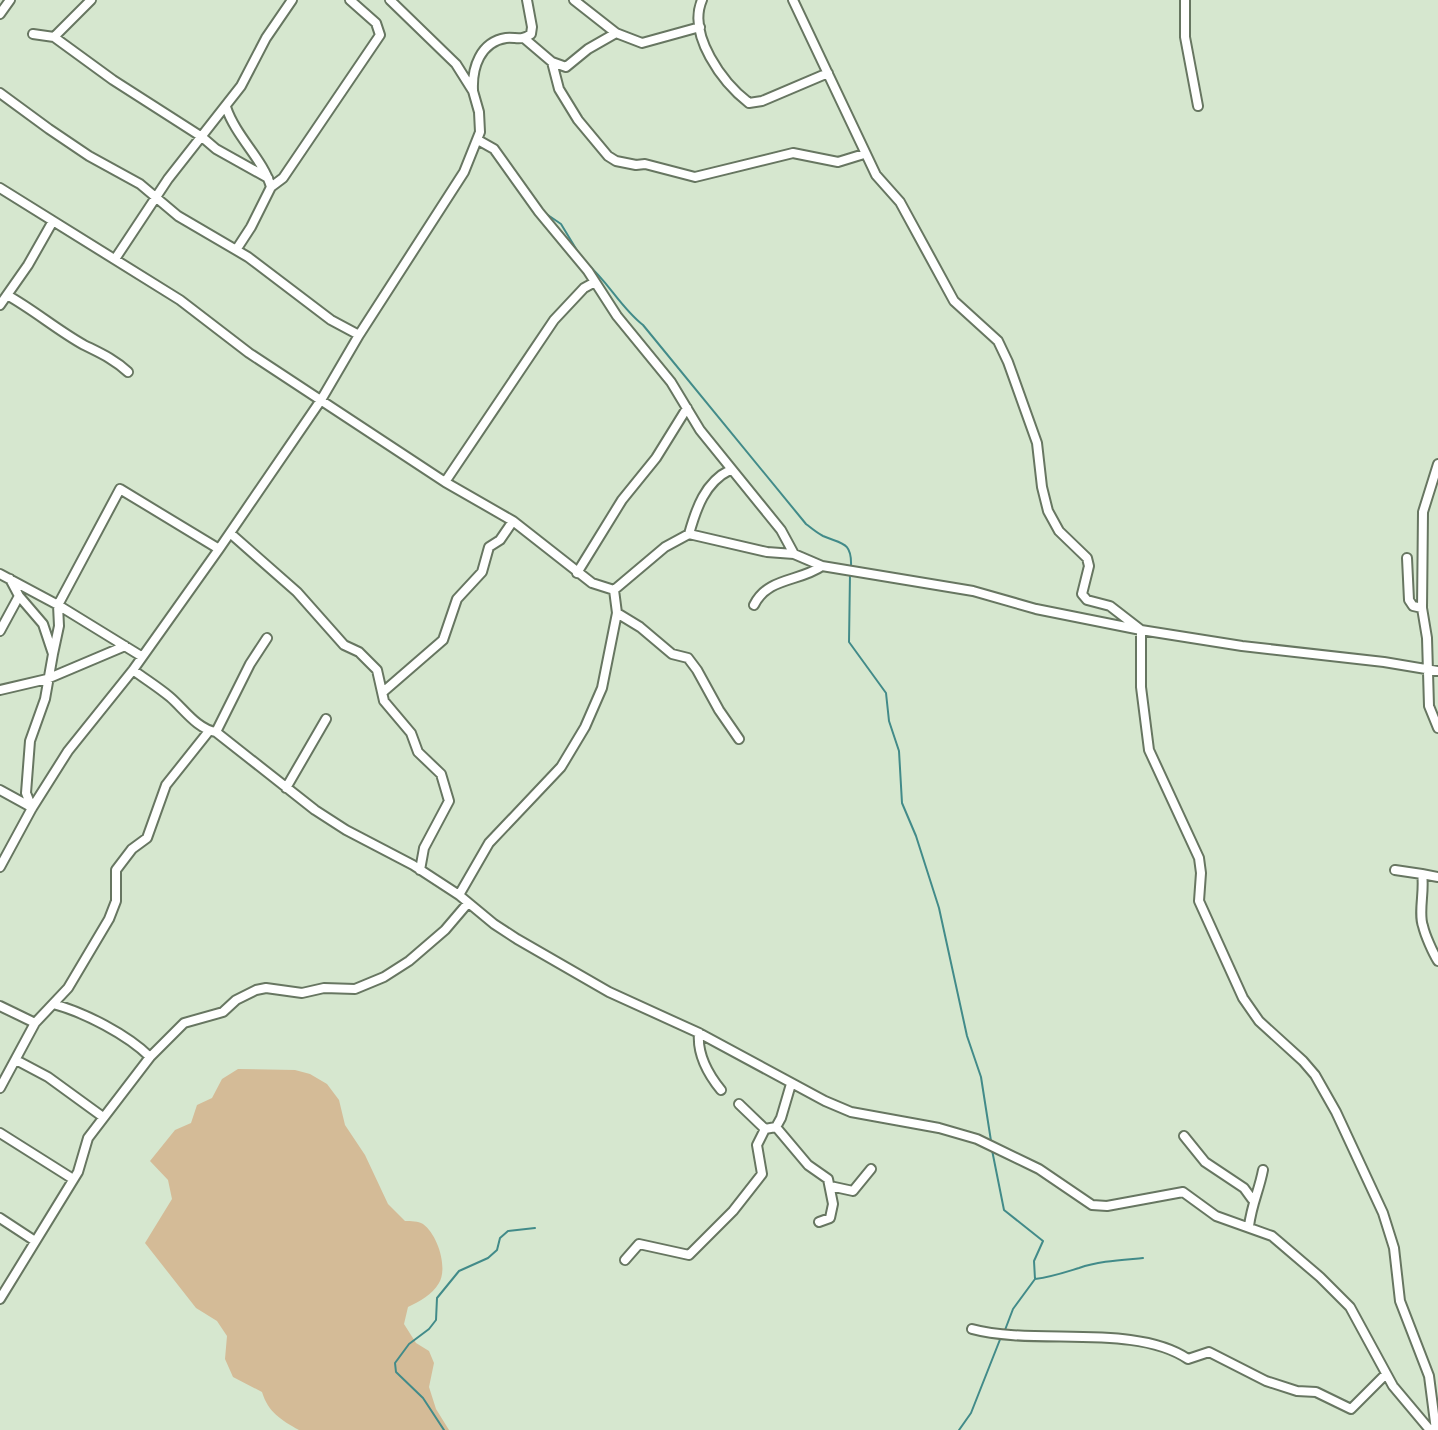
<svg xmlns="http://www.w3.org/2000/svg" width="1438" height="1430" viewBox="0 0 1438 1430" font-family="'Titillium Web',sans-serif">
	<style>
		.green { fill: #d4bb97 }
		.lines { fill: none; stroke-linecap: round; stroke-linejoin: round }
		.stream { stroke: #428b89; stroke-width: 2 }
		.minor-casing { stroke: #677661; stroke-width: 12 }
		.minor { stroke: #fff; stroke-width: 8 }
	</style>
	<rect width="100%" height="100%" fill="#d6e7cf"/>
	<path class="green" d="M238 1069 295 1070 310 1074 327 1084 339 1100 345 1125 365 1155 388 1204 405 1221C411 1221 418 1221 423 1224 438 1235 448 1268 439 1283 432 1295 420 1301 408 1307L404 1324 416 1343 429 1351 434 1363 429 1387 436 1409 449 1430H299C281 1420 268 1412 262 1392L233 1377 225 1359 227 1336 217 1321 196 1308 145 1243 172 1199 168 1180 150 1161 175 1130 191 1123 197 1105 212 1098 222 1079Z"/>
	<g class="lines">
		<path class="stream" d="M542 211 561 224 581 257
			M585 262C608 281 620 307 643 325L806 524C811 528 817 533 823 536 841 544 852 541 851 566
			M850 574 849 642 886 693 889 721 899 751 902 803 916 836 939 908 967 1036 981 1077 991 1141
			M992 1150 1004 1210 1043 1241 1034 1261 1035 1279 1013 1309 1005 1330
			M1035 1279C1052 1277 1063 1273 1079 1268 1099 1261 1122 1260 1143 1258
			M444 1430 423 1398 396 1372 395 1363 409 1344 429 1329 436 1320 437 1298 459 1271 488 1258 497 1250 500 1238 508 1231 535 1228
			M959 1430 971 1413 1001 1337"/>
		<g class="minor-casing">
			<path id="minor" d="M574 0 616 33 642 43 700 27
				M702 0C687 35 723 83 749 103L762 101 828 73
				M793 0 876 175 900 202 954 301 998 341 1008 362 1037 443 1042 487 1048 511 1059 531 1087 558 1089 566 1082 594 1087 600 1110 606 1141 630V687L1149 750 1199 858 1201 873 1199 901 1243 998 1259 1021 1303 1061 1315 1075 1336 1112 1383 1213 1394 1248 1400 1301 1429 1376 1436 1430
				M1185 0V37L1198 106
				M0 14 10 0
				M33 34 54 37 113 80 202 137 216 149 268 178
				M54 37 91 0
				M525 39 552 62 566 67 588 49 616 33
				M552 62 559 89 578 120 608 156 616 161 636 165 645 164 695 177 793 153 838 162 864 154
				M473 90C472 68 480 42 506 38 516 37 522 41 531 34L532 27 527 0
				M0 93 49 129 89 156 140 184 178 216 248 257 331 320 359 335
				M226 107C236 137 263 159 271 187L251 227 236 250
				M478 140 494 149 539 212 588 271 617 316 671 382 700 430 781 530 794 554
				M271 187 283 178 380 35 376 23 350 0
				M0 188 180 300 249 353 445 482 513 521 592 583 614 590 665 547 689 534 767 552 794 554 822 566 973 591 1036 609 1141 630 1242 646 1384 662 1438 671
				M115 259 168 179 241 86 266 38 292 0
				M7 295C34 310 57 330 84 345 100 353 114 359 128 372
				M0 305 28 265 53 221
				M1438 464 1423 512 1422 608 1427 638 1429 706 1438 728
				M445 482 554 320 584 288 595 282
				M230 533 297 592 344 645 359 652 377 670 384 701 411 733 418 752 441 774 449 801 424 848 420 870
				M689 534C696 509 705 482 730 470
				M1407 558 1409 600 1413 606 1422 608
				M577 573 622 500 656 458 687 408
				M0 574 58 605 141 656
				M10 579 19 596 43 624 53 654 45 699 30 741 26 793 32 808
				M754 605C768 577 799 582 822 566
				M617 613 640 627 672 654 688 658 697 670 719 710 739 739
				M0 631 19 596
				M53 654 59 626 58 605 120 489 219 549
				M133 670C145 679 158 687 170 697 184 709 197 729 216 732L315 810 346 830 413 865 459 895 494 924 517 939 609 992 699 1033 825 1101 851 1112 939 1128 977 1139 1039 1169 1092 1205 1107 1206 1183 1192 1216 1216 1272 1236 1320 1277 1350 1307 1393 1386 1430 1430
				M0 690 47 679 125 646
				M383 692 443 640 457 599 482 572 489 547 500 540 513 521
				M216 732 250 664 267 638
				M286 788 326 719
				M0 790 31 807
				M0 867 32 808 68 751 133 670 219 549 321 400 359 335 464 172 480 132 479 112 473 91 456 64 390 0
				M1395 870 1422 874
				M1438 877 1422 874C1425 890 1418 913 1423 926 1425 935 1433 953 1438 961
				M459 895 489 843 561 767 585 727 602 688 617 613 614 590
				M53 1004C84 1012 128 1035 150 1057
				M0 1006 35 1023
				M699 1033C697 1055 708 1074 721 1090
				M16 1060 48 1077 103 1117
				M0 1088 35 1023 68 988 109 919 116 901V870L132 849 147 838 166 785 209 731
				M739 1104 765 1129
				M776 1127 808 1165 828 1179 833 1204 830 1218 819 1222
				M0 1133 73 1179
				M1184 1136 1205 1162 1244 1188 1252 1199
				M830 1186 853 1191 871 1169
				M0 1218 35 1241
				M1249 1226C1252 1203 1259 1191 1263 1170
				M625 1260 639 1244 689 1255 733 1211 762 1174 757 1145 765 1129 776 1127 781 1118 791 1084
				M0 1299 78 1172 88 1138 150 1057 184 1023 223 1012 236 1000 256 990 266 988 302 993 324 988 355 989 384 977 409 961 445 930 468 903
				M972 1329C1034 1346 1135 1323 1188 1359L1209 1352 1266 1381 1297 1391 1316 1392 1351 1409 1386 1374"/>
		</g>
		<use href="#minor" class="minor"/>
	</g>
</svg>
